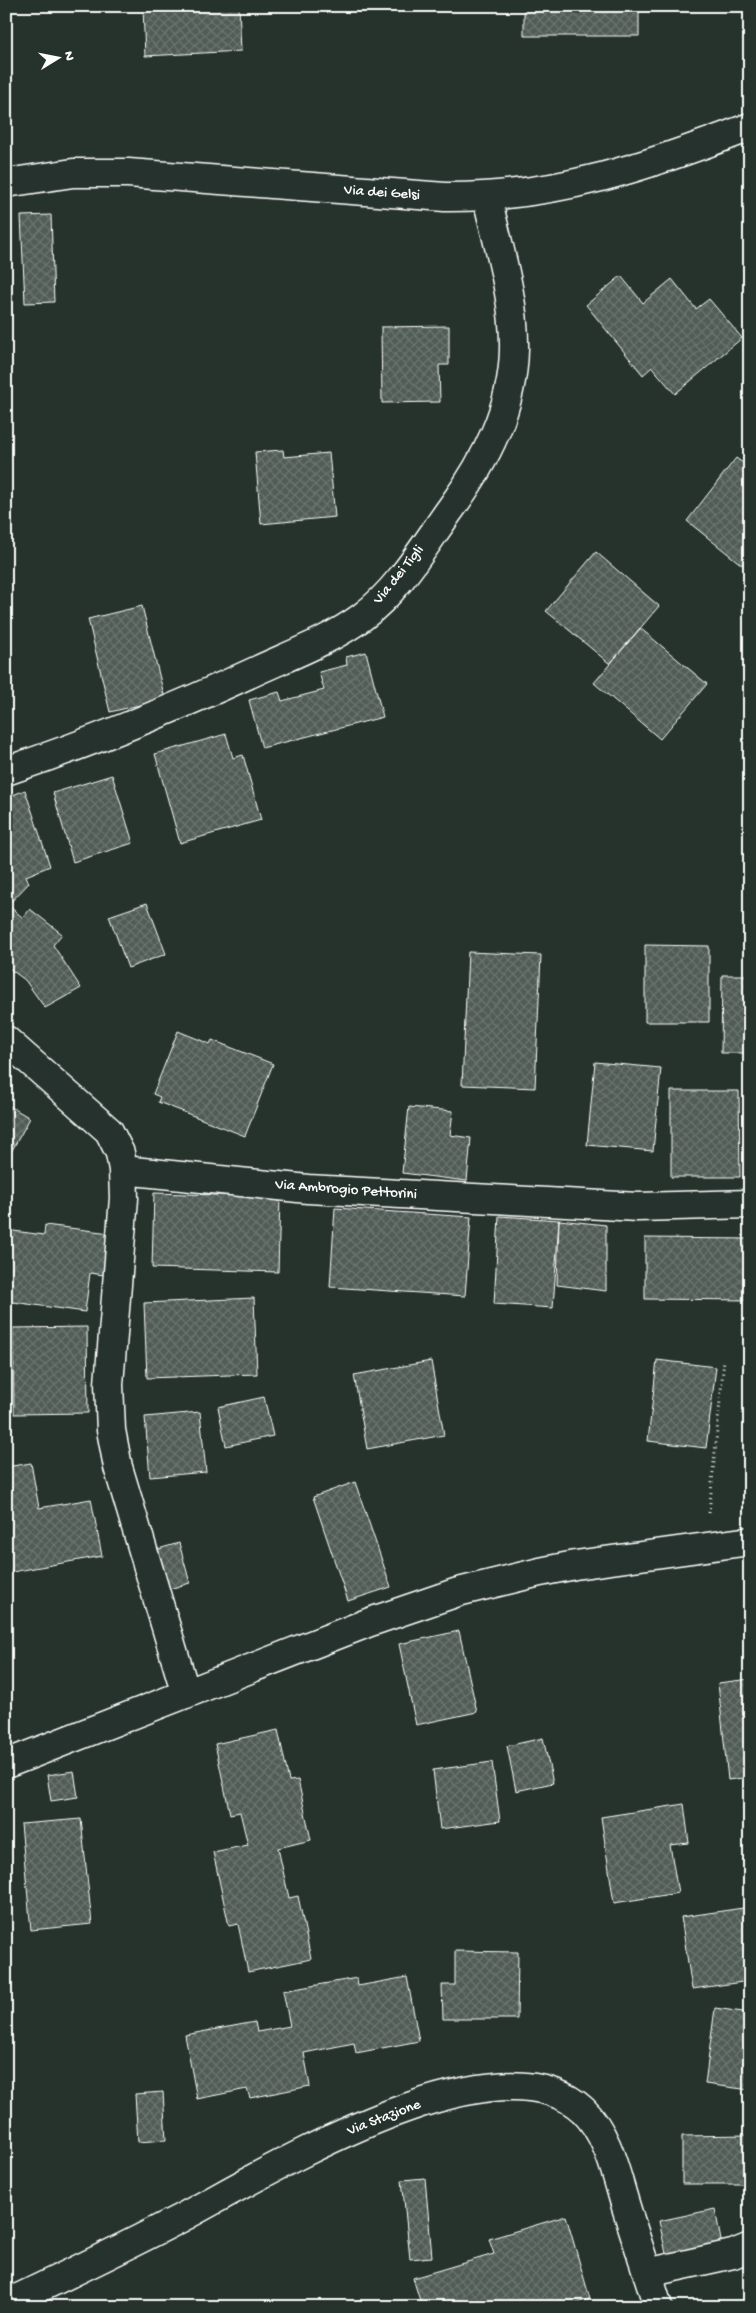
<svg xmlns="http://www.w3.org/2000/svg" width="756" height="2313" viewBox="0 0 756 2313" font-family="'Gochi Hand',sans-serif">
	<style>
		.building { fill: url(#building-cross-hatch); stroke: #fff }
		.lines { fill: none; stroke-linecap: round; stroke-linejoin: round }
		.minor-casing { stroke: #fff; stroke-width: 31 }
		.path { stroke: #fff; stroke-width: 3; stroke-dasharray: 1 4; stroke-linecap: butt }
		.minor { stroke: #26332d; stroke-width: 28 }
		.labels { text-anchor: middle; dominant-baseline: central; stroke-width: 5; stroke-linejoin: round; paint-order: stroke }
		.street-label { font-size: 15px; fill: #fff; stroke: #26332d }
	</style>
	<defs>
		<pattern id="building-cross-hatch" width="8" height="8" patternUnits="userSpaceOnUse" patternTransform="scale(1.25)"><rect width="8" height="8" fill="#515c57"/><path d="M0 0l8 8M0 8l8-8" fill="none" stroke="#6b7470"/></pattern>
	</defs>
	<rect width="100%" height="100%" fill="#26332d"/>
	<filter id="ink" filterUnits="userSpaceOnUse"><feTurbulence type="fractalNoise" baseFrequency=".02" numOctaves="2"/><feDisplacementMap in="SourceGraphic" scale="10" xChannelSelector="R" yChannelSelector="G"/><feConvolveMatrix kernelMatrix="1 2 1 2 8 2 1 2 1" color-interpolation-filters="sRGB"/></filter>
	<g filter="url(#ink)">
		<path class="building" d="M239 6 241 51 145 56 143 8Z
			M524 6H639V36H524Z
			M51 215 54 302 25 303 21 216Z
			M621 276 643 303 672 279 696 309 709 299 742 338 675 394 652 367 643 375 586 305Z
			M449 326V365H439L440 402 382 403 381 327Z
			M283 450 284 457 329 453 335 517 261 524 255 452Z
			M736 458 750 468V555L742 565 687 521Z
			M596 552 659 606 610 664 546 611Z
			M142 606 165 699 110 712 88 619Z
			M640 628 707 684 660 739 594 683Z
			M366 652 383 717 262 748 249 700 279 692 282 701 324 690 319 672 347 665 346 657Z
			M226 734 233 758 243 755 261 820 180 843 155 754Z
			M112 775 133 843 73 862 53 793Z
			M25 790 50 866 26 876 29 883 8 905 23 918 30 909 62 934 53 945 81 988 45 1008 25 980 6 966V798Z
			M147 903 166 954 128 968 109 916Z
			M645 945 709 946V1022H645Z
			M468 952 541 955 535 1088 462 1085Z
			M722 975H750V1053H721Z
			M178 1031 210 1044 212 1040 273 1064 245 1136 158 1102 160 1097 153 1094Z
			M595 1062 661 1068 653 1151 587 1145Z
			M671 1091H739L740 1177H671Z
			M6 1104 30 1118 6 1161Z
			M409 1107 453 1111 450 1135 471 1138 467 1181 402 1173Z
			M154 1193 280 1197 278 1272 152 1268Z
			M335 1208 471 1217 465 1296 330 1287Z
			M499 1216 559 1220 553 1308 494 1304Z
			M559 1220 606 1225V1291L557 1285Z
			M45 1225 110 1233 104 1275 90 1273 85 1312 6 1301V1230L44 1235Z
			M645 1238 750 1239V1300L645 1299Z
			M254 1298 257 1374 147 1378 144 1303Z
			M87 1327 88 1413 14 1414 13 1328Z
			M657 1360 716 1367 706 1448 648 1441Z
			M431 1361 444 1435 367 1449 354 1375Z
			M264 1397 273 1436 226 1446 218 1407Z
			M200 1412 206 1472 150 1477 145 1417Z
			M31 1463 39 1508 91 1499 102 1556 6 1573V1467Z
			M355 1482 391 1587 348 1601 313 1497Z
			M179 1543 190 1583 166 1590 155 1550Z
			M459 1631 477 1712 416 1725 399 1644Z
			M750 1679V1777L728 1780 718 1683Z
			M278 1730 289 1781 298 1780 311 1840 278 1848 289 1898 298 1896 311 1959 248 1972 238 1924 229 1926 213 1852 248 1845 240 1812 230 1814 215 1744Z
			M543 1738 553 1783 516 1791 507 1746Z
			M492 1762 500 1821 440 1829 433 1770Z
			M74 1771 78 1797 51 1801 47 1775Z
			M684 1804 689 1843 670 1845 678 1893 614 1903 601 1817Z
			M81 1819 92 1924 31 1930 21 1824Z
			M750 1907V1981L692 1989 681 1917Z
			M455 1951 518 1952 517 2019H443L442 1985H455Z
			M407 1977 419 2041 356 2053 354 2043 304 2053 310 2086 250 2098 247 2089 197 2099 185 2035 255 2022 257 2032 290 2026 283 1991 357 1978 358 1986Z
			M715 2008 750 2013V2090L705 2084Z
			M163 2092 166 2140 138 2142 135 2094Z
			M750 2135V2184H682V2136Z
			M425 2178 432 2257 410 2259 402 2180Z
			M715 2209 723 2251 668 2263 659 2221Z
			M566 2216 590 2299 565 2307H422L413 2278 494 2254 489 2239Z"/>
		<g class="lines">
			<g class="minor-casing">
				<path id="minor" d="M6 183 73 173H128L445 197C557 198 648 166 750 127
					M6 771C93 742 176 708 258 670 293 654 331 640 362 617 400 589 425 544 452 507 486 460 513 408 514 349 515 298 498 246 487 197
					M6 1040 109 1131 120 1153 123 1170 308 1189 638 1207 750 1204
					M123 1170 124 1198 109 1384 111 1430 118 1467 186 1694
					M6 1764 370 1622 458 1592 540 1572 575 1565 750 1541
					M647 2273 733 2254 750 2247
					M6 2304C65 2276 123 2248 181 2218 266 2173 497 2030 583 2110 609 2135 616 2176 627 2210 637 2242 648 2274 658 2307"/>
			</g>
			<path class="path" d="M709 1513 724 1360"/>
			<use href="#minor" class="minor"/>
		</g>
	</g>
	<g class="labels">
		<g class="street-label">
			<text transform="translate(382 193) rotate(4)">Via dei Gelsi</text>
			<text transform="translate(399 575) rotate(-51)">Via dei Tigli</text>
			<text transform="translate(346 1190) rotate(4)">Via Ambrogio Pettorini</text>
			<text transform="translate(384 2118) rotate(-21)">Via Stazione</text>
		</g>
	</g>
	<rect width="756" height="2313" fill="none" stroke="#26332d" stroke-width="25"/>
	<rect x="12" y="12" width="731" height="2288" fill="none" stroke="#fff" stroke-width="2" filter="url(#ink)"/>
	<g transform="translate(58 58) rotate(80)" stroke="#26332d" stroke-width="4" paint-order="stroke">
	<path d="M0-4L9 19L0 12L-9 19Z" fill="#ffffff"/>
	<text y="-8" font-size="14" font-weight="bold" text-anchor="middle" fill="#ffffff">N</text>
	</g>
</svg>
